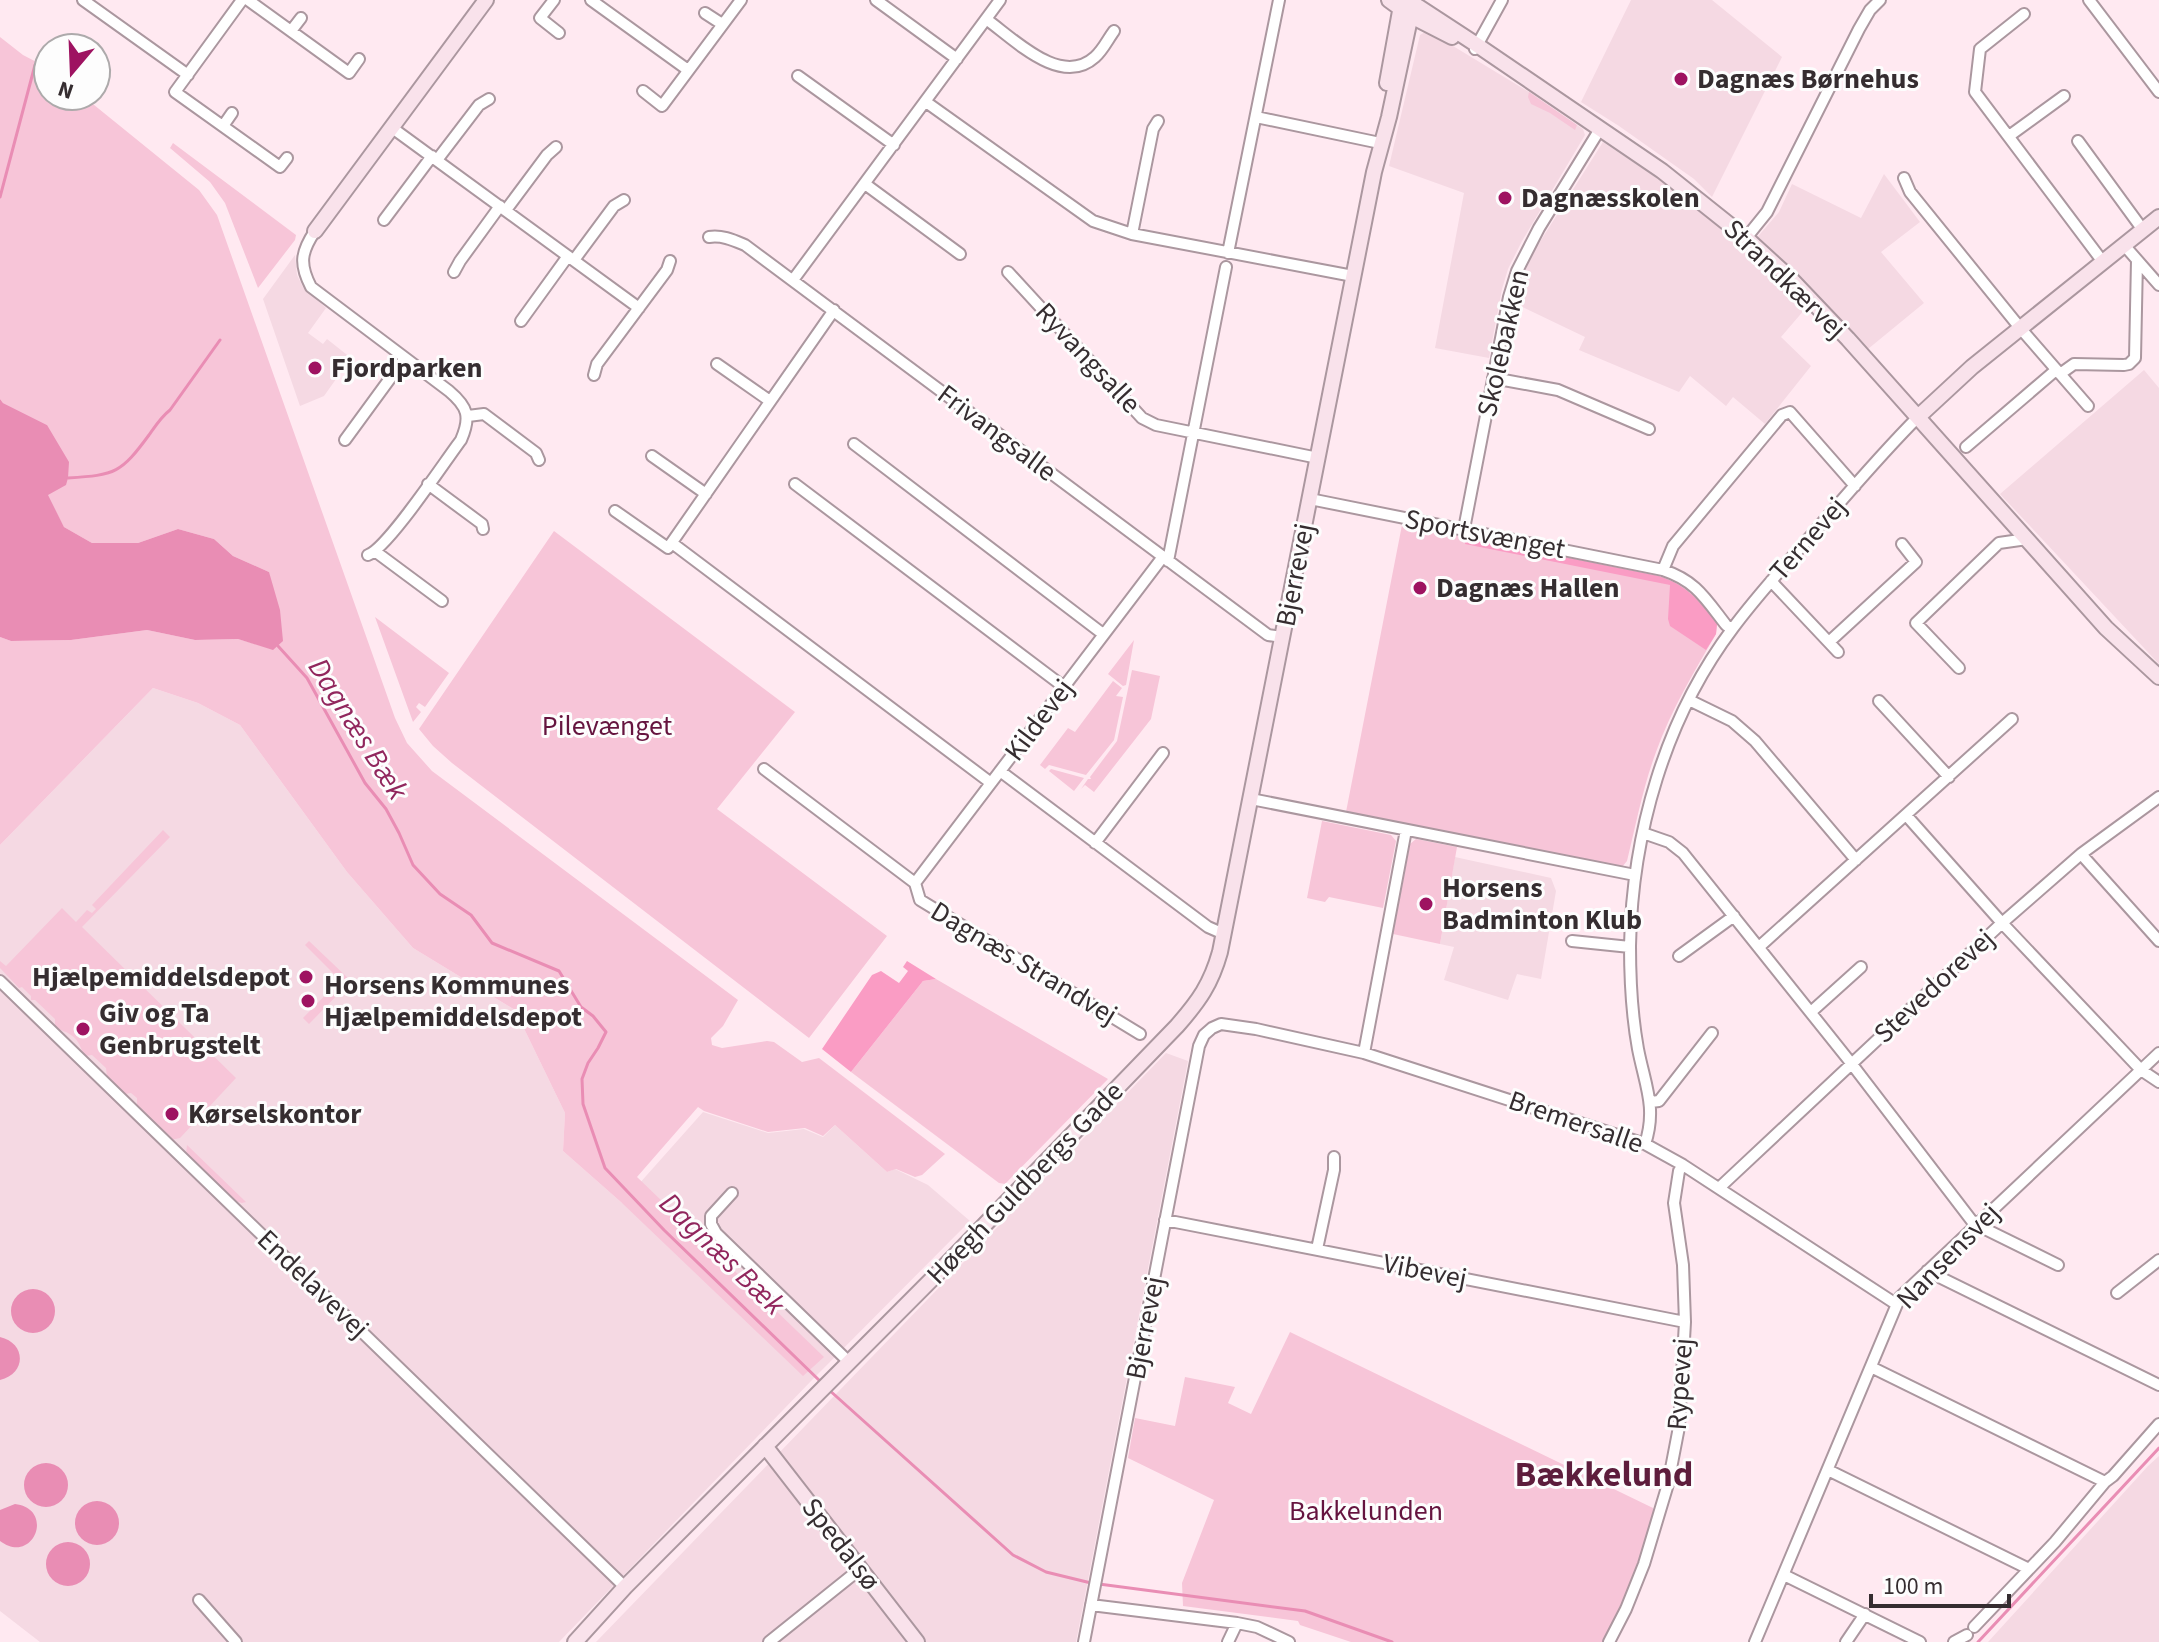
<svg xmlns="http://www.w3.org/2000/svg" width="2159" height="1642" viewBox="0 0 2159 1642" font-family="'Source Sans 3',sans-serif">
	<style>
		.built { fill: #f5d9e3 }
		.green { fill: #f7c5d8 }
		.forest { fill: #fa9cc4 }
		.water { fill: #e98db4 }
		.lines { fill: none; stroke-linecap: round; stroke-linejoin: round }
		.stream { stroke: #e98db4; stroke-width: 3 }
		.street-casing { stroke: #ab979f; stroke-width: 14 }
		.secondary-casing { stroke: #ab979f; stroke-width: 18 }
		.street { stroke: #fff; stroke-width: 10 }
		.secondary { stroke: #f9e2eb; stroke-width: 14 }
		.poi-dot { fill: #9e1361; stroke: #fdfdfd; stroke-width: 3 }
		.labels { text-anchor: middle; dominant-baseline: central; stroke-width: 6; stroke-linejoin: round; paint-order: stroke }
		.poi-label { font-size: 28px; font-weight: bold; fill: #352d30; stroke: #fdfdfd; text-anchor: start }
		.street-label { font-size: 28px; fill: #352d30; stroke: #fdfdfd }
		.park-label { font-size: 28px; fill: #65143f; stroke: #fdfdfd }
		.water-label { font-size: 30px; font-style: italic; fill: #91265d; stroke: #fdfdfd }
		.district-label { font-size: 36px; font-weight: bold; fill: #5d1d3c; stroke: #fdfdfd }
	</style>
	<rect width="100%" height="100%" fill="#ffe9f1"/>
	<path class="built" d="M1631 0H1712L1782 57 1712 197 1694 179 1619 126 1581 102Z
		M1425 32 1453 46 1529 92 1577 125 1583 129 1585 135 1522 241 1508 269 1502 289 1489 358 1435 348 1464 193 1389 166 1420 35Z
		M1603 142 1651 174 1748 248 1779 212 1792 184 1861 218 1884 174 1920 222 1881 252 1924 303 1868 349 1817 295 1781 337 1811 366 1765 424 1733 397 1726 406 1690 376 1679 392 1579 350 1585 337 1516 304 1524 273 1536 248Z
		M295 255 297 275 303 287 326 308 308 333 323 344 327 339 351 358 324 396 300 406 263 299Z
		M2144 370 2159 388V664L2000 494Z
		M153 688 198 703 240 725 347 872 413 948 515 1010 565 1113 563 1151 622 1203 703 1112 768 1133 804 1129 823 1137 835 1125 887 1172 895 1169 928 1185 970 1221 812 1380 559 1642H40L0 1611V845Z
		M1455 857 1551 878 1556 891 1541 979 1517 974 1508 1000 1444 980 1454 947 1440 944Z
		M1166 1053 1188 1061 1076 1642H596Z
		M2159 1456V1642H1988L2148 1466Z"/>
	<path class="green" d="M0 37 23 55 48 68V96H83L199 190 217 215 395 718 407 743 432 771 738 1000 723 1026 711 1038 712 1045 722 1048 767 1041 774 1042 802 1062 819 1058 945 1154 922 1175 915 1177 896 1169 887 1172 835 1125 823 1136 805 1128 768 1132 704 1111 698 1107 637 1177 824 1357 803 1376 622 1203 563 1151 565 1113 515 1010 413 948 347 872 240 725 198 703 153 688 0 845V637L11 641 71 640 147 630 195 640 238 639 273 649 269 572 233 556 214 539 178 529 138 543H92L64 527 47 495V425L3 403 0 399Z
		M1529 92 1577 125 1575 130 1550 113 1531 104 1528 97Z
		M173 143 296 235 295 240 258 288 225 203 210 182 170 148Z
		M1402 525 1659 576C1688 586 1699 600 1717 624L1716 634C1694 672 1671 710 1656 752 1643 787 1636 824 1627 861L1622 867 1346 812Z
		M554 531 795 712 717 809 887 936 809 1038 452 763 433 746 419 729Z
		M375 617 449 673 425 707 419 703 416 707 421 712 413 722Z
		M1134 640 1126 685 1123 686 1108 674Z
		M1132 670 1160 676 1151 719 1094 792 1085 785 1081 789 1088 779H1091L1090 777 1117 741Z
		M1113 681 1122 688 1116 696 1123 697 1114 740 1086 775 1049 765 1045 769 1040 765 1068 728 1075 732Z
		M1051 769 1084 778 1074 791 1049 771Z
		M1322 821 1391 835 1396 841 1383 908 1329 897 1325 902 1307 898Z
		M163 830 170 837 82 927 236 1078 180 1138 171 1140 137 1106V1098L131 1093 125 1094 107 1077 106 1068 92 1055 85 1056C80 1048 80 1041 71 1035 66 1031 60 1031 55 1026V1019L35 1000H31V996L22 987 19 988 0 968V961L6 966 62 908 76 922 87 910 92 913 96 909 92 905Z
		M1416 839 1457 847 1440 944 1393 934 1410 844Z
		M309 941 351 981 309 1024 303 1018 340 980 305 945Z
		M936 979 1108 1079 1005 1184 999 1183 851 1072 923 981Z
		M187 1145 246 1202 242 1203 235 1201 186 1154Z
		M1290 1332 1653 1508 1654 1514C1641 1558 1626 1603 1602 1642H1351L1300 1625 1298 1621 1183 1606 1182 1583 1214 1500 1128 1458 1135 1418 1175 1426 1185 1377 1235 1387 1228 1403 1251 1414Z"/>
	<path class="forest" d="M1466 537 1659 576C1688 586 1699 600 1717 624L1716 634 1706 650 1670 626 1668 619 1670 585 1465 544Z
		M907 961 936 979 923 981 851 1072 822 1049 872 975 881 971 899 983 908 971 903 967Z"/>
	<path class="water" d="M0 399 3 403 47 425 69 462 68 478 66 485 48 495 64 527 92 543H138L178 529 214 539 233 556 269 572 280 610 283 641 273 650 238 639 195 640 147 630 71 640 11 641 0 637Z
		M11 1311a22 22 0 1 1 44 0a22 22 0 1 1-44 0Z
		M0 1337C26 1343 27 1373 0 1380Z
		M24 1485a22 22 0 1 1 44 0a22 22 0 1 1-44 0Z
		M75 1523a22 22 0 1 1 44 0a22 22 0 1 1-44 0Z
		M15 1504C56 1509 33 1566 0 1541V1510Z
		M46 1564a22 22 0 1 1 44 0a22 22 0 1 1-44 0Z"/>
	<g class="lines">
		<path class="stream" d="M0 197 35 65
			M68 478C116 475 121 473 149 435 156 425 161 417 170 410L220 340
			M278 646 307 678 365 783 386 809 399 833 413 865 440 894 471 915 492 943 559 971 581 1007 593 1016 606 1032 598 1048 588 1063 582 1079 583 1104 605 1168 664 1230 822 1383
			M828 1389 1013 1555 1046 1572 1091 1583
			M1099 1584 1305 1611 1392 1642
			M1978 1642 2159 1448"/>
		<g class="street-casing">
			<path id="street" d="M83 0 188 75
				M242 0 175 92 280 167 287 158
				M248 0 349 73 359 59
				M554 0 540 18 559 33
				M591 0 688 70
				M876 0 957 59
				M2089 0 2159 92
				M705 13 722 24
				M2024 14 1980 49 1975 92 2103 262
				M986 19C1014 39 1061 88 1095 57 1103 50 1108 39 1114 31
				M291 31 301 18
				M1475 49 1502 0
				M798 76 894 145
				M643 91 662 106 741 0
				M926 102 1093 221 1132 234 1353 276
				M1256 117 1380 143
				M223 126 232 113
				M391 127 639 308
				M2009 136 2064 96
				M2078 141 2143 230
				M437 160 479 105 489 99
				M1904 178 1910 192 2021 329 2088 406
				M865 184 960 254
				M506 210 547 155 556 147
				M384 220 432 156
				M315 231C301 252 299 264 311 287L449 391C468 407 471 417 461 440 445 461 388 548 368 555
				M1132 234 1153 129 1158 121
				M709 237C722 235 733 240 745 245L1268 635 1282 637
				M1746 238 1767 212 1859 29 1870 10 1880 0
				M2124 245 2159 285
				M1228 253 1279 0
				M574 260 614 206 624 200
				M454 272 460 261 500 206
				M1008 272 1142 418 1156 425 1318 458
				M793 280 1000 0
				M521 321 568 256
				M717 364 770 401
				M2060 374 2074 364 2124 365 2129 364 2135 358 2137 260
				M594 375 597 364 667 270 670 261
				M1493 378 1558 390 1649 429
				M468 416 484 414 536 453 539 460
				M345 440 405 358
				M854 444 1103 634
				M1966 447 2056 370
				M652 456 706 494
				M428 484 482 524 483 529
				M795 484 1064 687
				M1310 499 1663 570C1696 581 1705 598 1726 625L1732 629
				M615 511 668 548 834 310
				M1464 529 1509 297 1517 271 1539 228 1600 129
				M672 543 991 783
				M376 552 442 601
				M1168 561 1226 267
				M1663 570 1673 546 1782 415 1790 412 1855 486
				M1771 581 1838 652
				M1829 642 1916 562 1902 544
				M1959 668 1916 623 1999 543 2027 539
				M1689 700 1732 721 1755 741 1856 860
				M1879 701 1949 777
				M764 769 915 883 920 900 1140 1034
				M1000 771 1208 927 1224 934
				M1251 799 1635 875
				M1906 815 2002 923 2141 1070 2159 1082
				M1643 833 1669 842 1683 853 1851 1063 1975 1225
				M1095 843 1163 753
				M2081 854 2159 941
				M915 883 1162 558
				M1572 941 1630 947
				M1759 947 2012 719
				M1679 956 1734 916
				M0 981 625 1587
				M1811 1012 1861 967
				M1364 1053 1406 830
				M1651 1102 1659 1101 1712 1033
				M1645 1144C1657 1108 1645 1085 1638 1049 1632 1016 1630 980 1630 946 1632 834 1665 718 1733 628 1759 593 1788 562 1816 530 1849 492 1882 453 1918 417
				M1719 1188 2002 923 2081 854 2159 797
				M732 1193 711 1216V1224L716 1233 850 1363
				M1165 1220 1685 1322
				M1977 1223 1983 1228 2058 1265
				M1317 1249 1334 1170V1157
				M1927 1271 2159 1385
				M2117 1293 2159 1260
				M1871 1367 2105 1482
				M1828 1470 2029 1569
				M1784 1575 1920 1642
				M199 1600 236 1642
				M1091 1605 1237 1623 1257 1627 1289 1642
				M1974 1627 2055 1542 2105 1482 2113 1476 2159 1424
				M769 1642 860 1569
				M1084 1642 1199 1046 1204 1035 1212 1028 1221 1024 1256 1029 1364 1053 1645 1144 1683 1165 1896 1304
				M1228 1642 1237 1623
				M1609 1642 1626 1609 1644 1564 1668 1484 1679 1427 1685 1322 1683 1265 1674 1203 1679 1171 1683 1165
				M1755 1642 1900 1297 2159 1053
				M1846 1642 1865 1614
				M1954 1642 1967 1635"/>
		</g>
		<g class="secondary-casing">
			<path id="secondary" d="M1389 0 1411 16 1452 37
				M1408 0 1477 45 1662 171 1746 238 1790 278 1848 339 2106 628 2159 677
				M1387 83 1402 0
				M315 231 486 0
				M1918 417 1972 367 2159 217
				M765 1446 917 1642
				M575 1642 625 1587 937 1274 1177 1026C1199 1001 1211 984 1220 952L1374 172 1389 117 1414 0"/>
		</g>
		<use href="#street" class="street"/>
		<use href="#secondary" class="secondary"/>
	</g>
	<g class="poi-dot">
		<circle cx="1681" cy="79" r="8"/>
		<circle cx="1505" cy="198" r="8"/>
		<circle cx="315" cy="368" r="8"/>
		<circle cx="1420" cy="588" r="8"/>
		<circle cx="1426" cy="904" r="8"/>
		<circle cx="306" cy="977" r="8"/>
		<circle cx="308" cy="1001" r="8"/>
		<circle cx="83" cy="1029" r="8"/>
		<circle cx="172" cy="1114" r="8"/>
	</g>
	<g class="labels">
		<g class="poi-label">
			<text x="1697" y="79">Dagnæs Børnehus</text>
			<text x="1521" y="198">Dagnæsskolen</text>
			<text x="331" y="368">Fjordparken</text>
			<text x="1436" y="588">Dagnæs Hallen</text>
			<text x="1442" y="888">Horsens<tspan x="1442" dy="32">Badminton Klub</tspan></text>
			<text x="290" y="977" text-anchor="end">Hjælpemiddelsdepot</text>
			<text x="324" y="985">Horsens Kommunes<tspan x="324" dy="32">Hjælpemiddelsdepot</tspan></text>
			<text x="99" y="1013">Giv og Ta<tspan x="99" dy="32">Genbrugstelt</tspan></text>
			<text x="188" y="1114">Kørselskontor</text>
		</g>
		<g class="street-label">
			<text transform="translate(1785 279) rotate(44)">Strandkærvej</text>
			<text transform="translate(1503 343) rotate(-77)">Skolebakken</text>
			<text transform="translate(1088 358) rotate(47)">Ryvangsalle</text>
			<text transform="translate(997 433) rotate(37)">Frivangsalle</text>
			<text transform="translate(1485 534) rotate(11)">Sportsvænget</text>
			<text transform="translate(1808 539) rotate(-49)">Ternevej</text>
			<text transform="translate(1295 575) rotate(-79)">Bjerrevej</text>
			<text transform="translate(1039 720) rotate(-53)">Kildevej</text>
			<text transform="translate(1024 963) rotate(31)">Dagnæs Strandvej</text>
			<text transform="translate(1934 986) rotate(-43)">Stevedorevej</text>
			<text transform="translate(1576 1122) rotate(19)">Bremersalle</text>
			<text transform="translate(1025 1183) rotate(-46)">Høegh Guldbergs Gade</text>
			<text transform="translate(1948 1256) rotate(-46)">Nansensvej</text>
			<text transform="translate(1425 1271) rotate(11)">Vibevej</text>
			<text transform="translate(313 1284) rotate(44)">Endelavevej</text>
			<text transform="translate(1145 1328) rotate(-79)">Bjerrevej</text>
			<text transform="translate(1680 1384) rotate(-86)">Rypevej</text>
			<text transform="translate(841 1544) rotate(52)">Spedalsø</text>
		</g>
		<g class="park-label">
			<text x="607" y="726">Pilevænget</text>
			<text x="1366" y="1511">Bakkelunden</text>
		</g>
		<g class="water-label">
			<text transform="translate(358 729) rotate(58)">Dagnæs Bæk</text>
			<text transform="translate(722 1254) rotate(44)">Dagnæs Bæk</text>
		</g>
		<g class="district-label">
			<text x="1604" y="1474">Bækkelund</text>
		</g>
	</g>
	<g transform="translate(72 72) rotate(199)"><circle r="38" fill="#fdfdfd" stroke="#adaaab" stroke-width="2"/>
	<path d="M0-6L14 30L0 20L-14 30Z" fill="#9e1361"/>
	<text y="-12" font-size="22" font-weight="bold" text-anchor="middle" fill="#352d30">N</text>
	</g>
	<path d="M1871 1594v12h138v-12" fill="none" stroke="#352d30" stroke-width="4"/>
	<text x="1883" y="1594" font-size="24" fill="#352d30" stroke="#fdfdfd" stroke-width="6" paint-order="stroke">100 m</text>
</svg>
